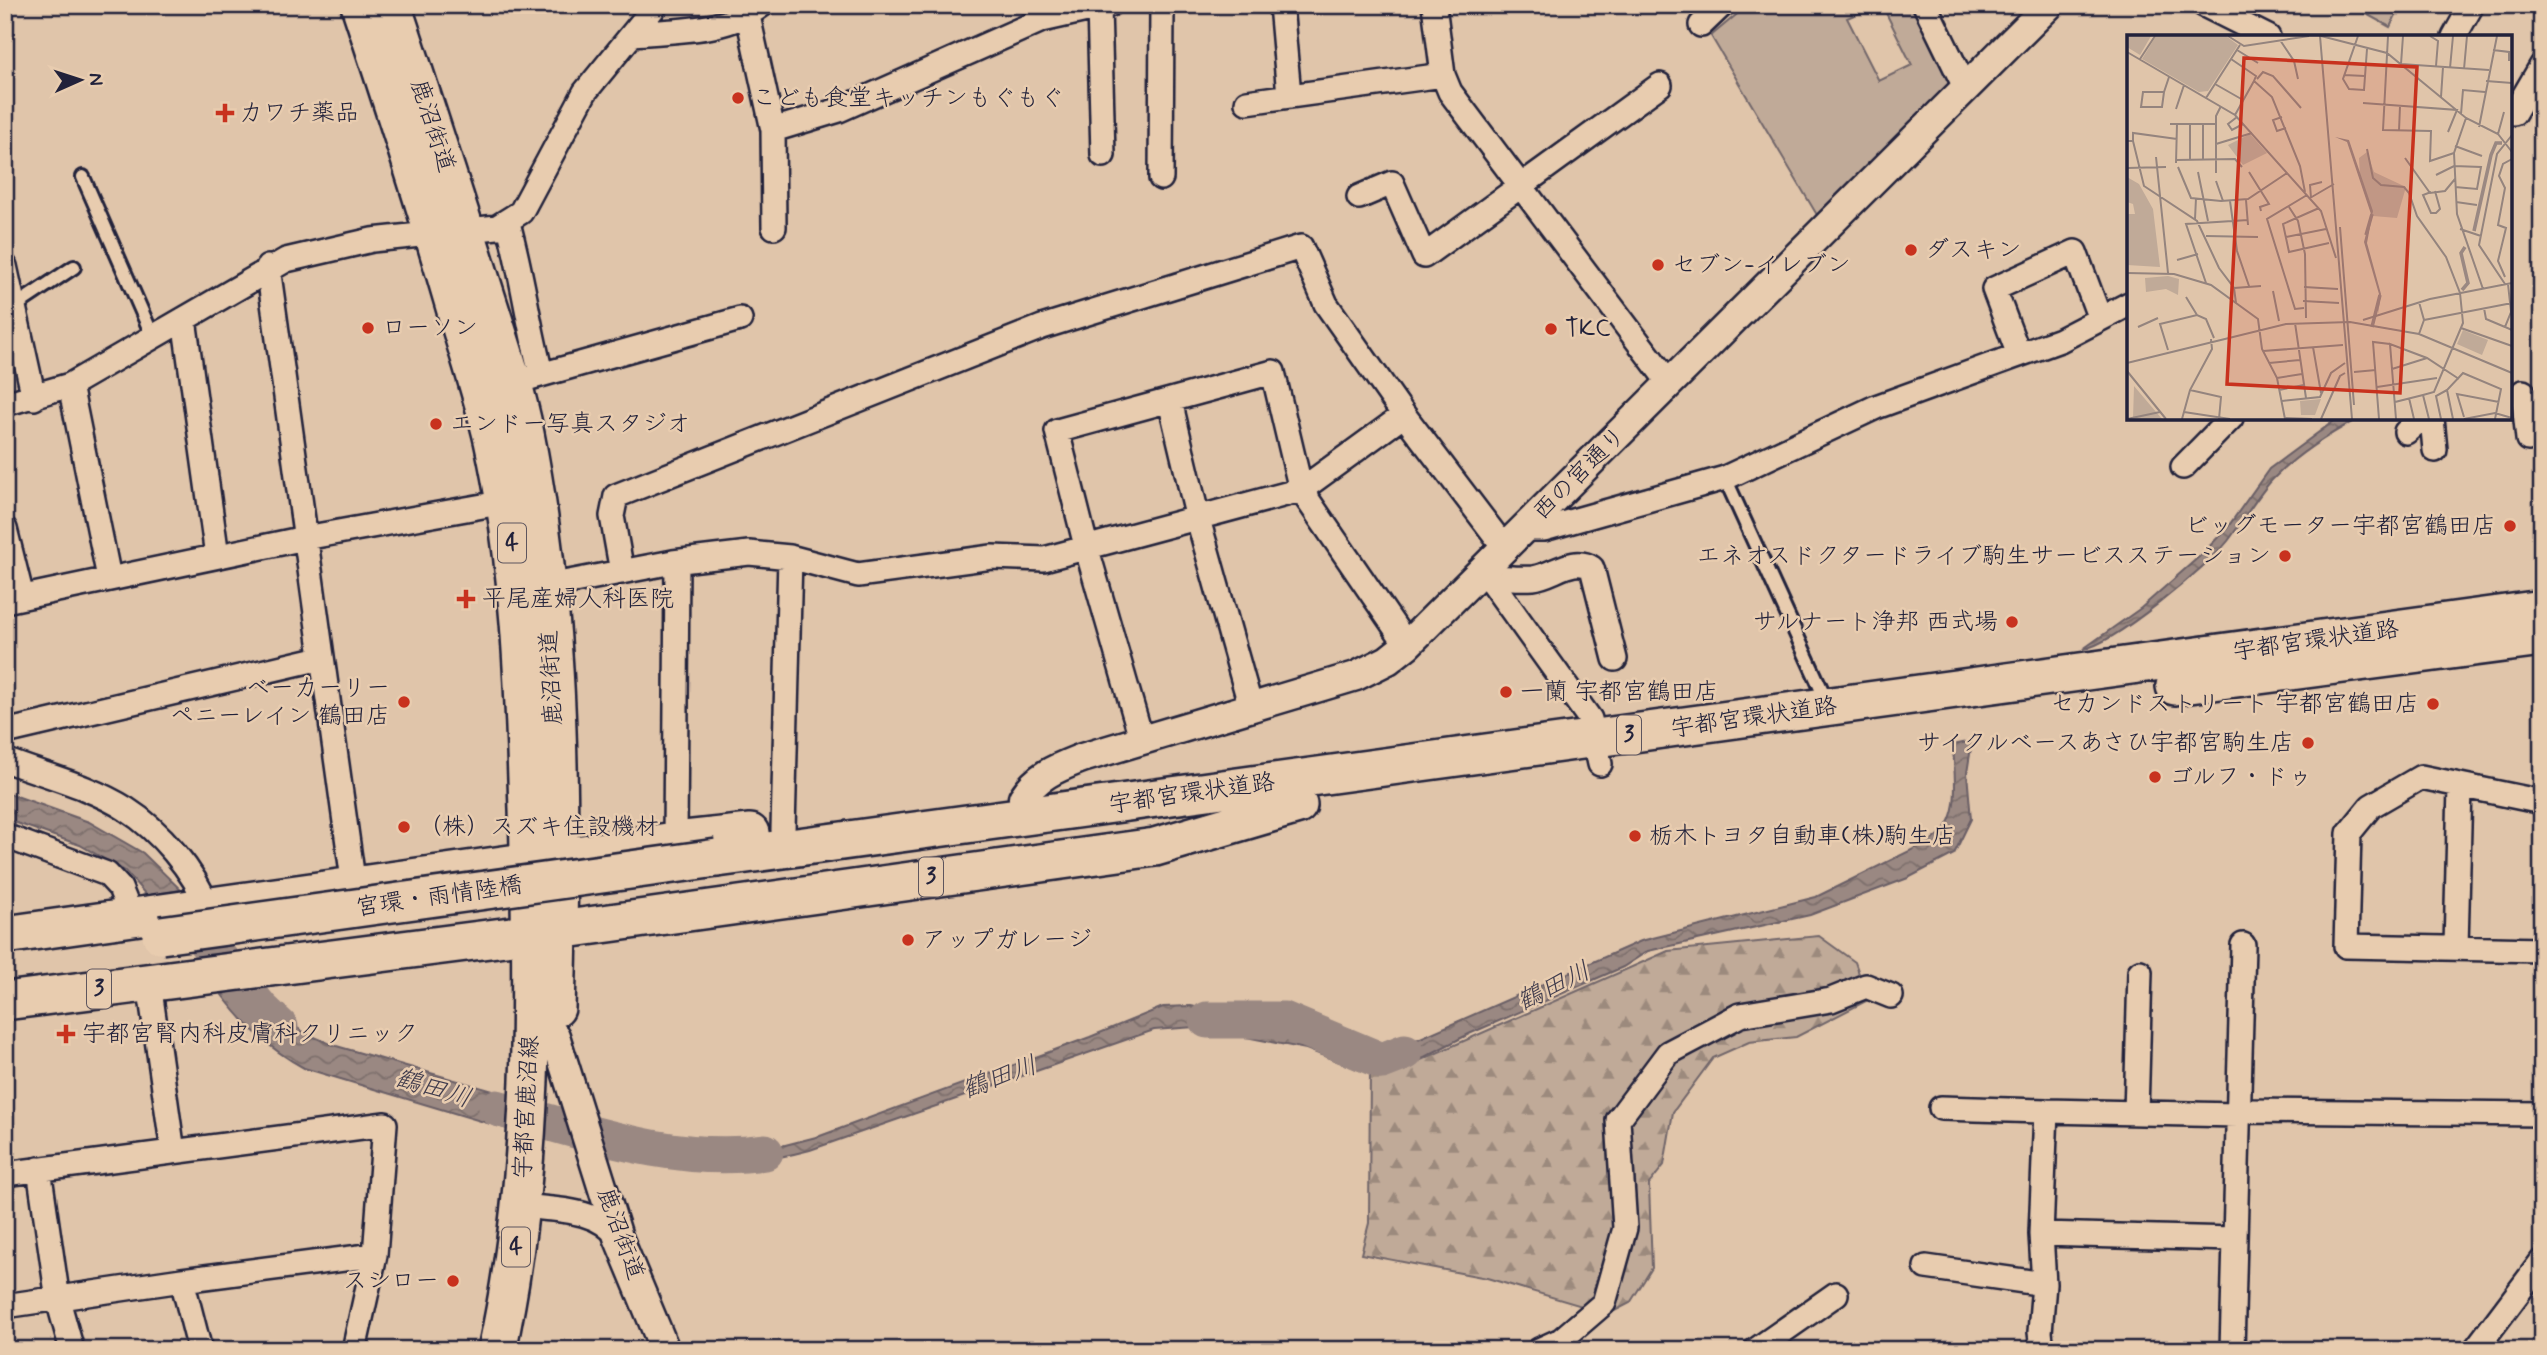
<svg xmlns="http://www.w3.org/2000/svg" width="2547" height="1355" viewBox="0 0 2547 1355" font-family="Mynerve,'Klee One',sans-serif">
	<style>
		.forest { fill: url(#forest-firs); stroke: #71666a; stroke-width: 2 }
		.park { fill: url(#park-tufts); stroke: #71666a; stroke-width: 2 }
		.garden { fill: #c0aa98; stroke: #71666a; stroke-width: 2 }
		.water { fill: url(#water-waves); stroke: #6a5f66; stroke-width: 2 }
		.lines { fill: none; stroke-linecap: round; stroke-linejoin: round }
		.river { stroke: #9a8882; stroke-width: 37 }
		.service-casing { stroke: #22223b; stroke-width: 18 }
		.minor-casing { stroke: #22223b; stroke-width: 28 }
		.tertiary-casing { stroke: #22223b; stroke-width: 33 }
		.primary-casing { stroke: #22223b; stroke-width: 42 }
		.service { stroke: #e8ccaf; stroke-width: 12 }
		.minor { stroke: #e8ccaf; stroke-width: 23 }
		.tertiary { stroke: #e8ccaf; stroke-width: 28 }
		.primary { stroke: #e8ccaf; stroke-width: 37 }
		.primary-bridge-casing { stroke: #22223b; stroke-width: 42; stroke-linecap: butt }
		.primary-bridge { stroke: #e8ccaf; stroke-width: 37 }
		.poi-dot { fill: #c8321e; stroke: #e8ccaf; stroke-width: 2.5 }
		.labels { text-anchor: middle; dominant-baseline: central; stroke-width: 5; stroke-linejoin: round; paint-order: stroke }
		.shield { fill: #e8ccaf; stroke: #5d555e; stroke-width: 2 }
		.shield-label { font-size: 23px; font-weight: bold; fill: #22223b }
		.poi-label { font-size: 24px; fill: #22223b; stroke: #e8ccaf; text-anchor: start }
		.street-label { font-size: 24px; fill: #22223b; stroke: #e8ccaf }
		.water-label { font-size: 26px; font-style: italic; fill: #403c4d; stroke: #e8ccaf }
		.inset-river { fill: none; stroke: #9a8882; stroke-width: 3.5 }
		.inset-road { fill: none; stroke: #94847e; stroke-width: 2 }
		.view { fill: #c8321e; fill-opacity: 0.15; stroke: #c8321e; stroke-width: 3.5 }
		.inset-edge { fill: none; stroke: #22223b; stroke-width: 3.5 }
	</style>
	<defs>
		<pattern id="forest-firs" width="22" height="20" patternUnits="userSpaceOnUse" patternTransform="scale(1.75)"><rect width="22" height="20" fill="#c0aa98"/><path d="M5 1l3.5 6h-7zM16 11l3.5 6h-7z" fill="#9c8a7d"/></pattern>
		<pattern id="park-tufts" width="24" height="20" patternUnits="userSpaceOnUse" patternTransform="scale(1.75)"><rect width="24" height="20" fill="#c0aa98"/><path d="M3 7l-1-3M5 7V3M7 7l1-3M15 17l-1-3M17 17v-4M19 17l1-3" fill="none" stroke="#9c8a7d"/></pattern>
		<pattern id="water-waves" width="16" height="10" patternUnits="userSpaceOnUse" patternTransform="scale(1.75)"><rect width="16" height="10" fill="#9a8882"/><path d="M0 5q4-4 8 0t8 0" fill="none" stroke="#7d6f6c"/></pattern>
	</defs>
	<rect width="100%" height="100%" fill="#e0c5aa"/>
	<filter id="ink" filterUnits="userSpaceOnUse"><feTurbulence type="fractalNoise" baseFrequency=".0143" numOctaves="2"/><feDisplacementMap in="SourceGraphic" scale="14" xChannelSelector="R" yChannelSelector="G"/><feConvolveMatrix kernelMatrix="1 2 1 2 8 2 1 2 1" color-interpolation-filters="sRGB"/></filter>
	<g filter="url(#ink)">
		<path class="forest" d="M1819 936 1855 962 1868 1000 1796 1037 1749 1042 1713 1058 1673 1112 1664 1165 1649 1184 1652 1268 1630 1303 1609 1314 1487 1278 1361 1254 1369 1223 1370 1066 1405 1067 1668 951Z"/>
		<path class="park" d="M2350 5H2401L2390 27Z"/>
		<path class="garden" d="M1748 5H1878L1847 18 1879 81 1912 65 1882 5H1917L1955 81 1817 215 1711 36Z"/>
		<path class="water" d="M2338 418H2359C2328 435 2297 454 2272 480 2255 499 2243 521 2228 541 2208 566 2113 645 2083 649L2141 608 2201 555 2227 528 2269 469Z
			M1972 741 1967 773 1971 819 1954 854 1908 878 1810 915 1648 951 1623 967 1469 1034 1405 1067 1347 1065 1306 1049 1195 1027 1154 1030 810 1150C735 1170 683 1165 608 1150L602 1130 667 1153 731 1156 762 1151 820 1136 1090 1037 1163 1007 1191 1006 1278 1025 1349 1050 1384 1054 1641 941 1816 897 1934 839C1963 819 1954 776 1953 745Z
			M5 792 89 822 143 853 181 890 147 896 125 871 80 845 5 819Z
			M255 990 284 1019 305 1033 333 1045 507 1095V1129L304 1068C269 1049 246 1026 222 995Z"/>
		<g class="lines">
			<path class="river" d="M179 909 261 1009 280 1027
				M1207 1020H1284L1382 1061 1405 1052
				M497 1108C583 1131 675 1165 765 1152"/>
			<g class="service-casing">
				<path id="service" d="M83 177 153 337
					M14 307 74 267
					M1725 478 1828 704"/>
			</g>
			<g class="minor-casing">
				<path id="minor" d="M1281 5 1289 95
					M1434 5 1443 75 1450 92 1670 384
					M1925 5 1966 89
					M2204 5 2268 37
					M1099 7 1103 155
					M748 16 773 130 774 227
					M1701 25 1722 5
					M634 34C677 30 727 32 762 5
					M2454 37 2472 5
					M1247 102 1443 75
					M2514 113 2542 65
					M773 130 839 110 1042 20 1109 5
					M1161 178 1162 5
					M1359 197 1392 183 1424 256 1660 85
					M508 223C522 273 528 323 541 373
					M5 266 34 398
					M268 267 354 887
					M184 319 217 556
					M2019 355 1994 289 2075 252 2100 319
					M512 383 740 319
					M70 385 109 578
					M2523 392 2528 439
					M1170 401 1198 519 1251 708
					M5 404 70 385 286 260 372 240 497 227 521 212 585 92 656 5
					M2432 418 2435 450
					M2406 432 2422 418
					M2183 467 2231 418
					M5 529 22 597
					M1525 529H1544L1725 478 1876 407 2060 340 2129 304
					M1483 570 1590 719 1600 764
					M622 572 612 516 616 496 1042 327 1301 247 1326 304 1404 415 1505 548
					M1488 577C1503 577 1519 579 1533 578 1553 576 1573 555 1592 568L1615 659
					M548 586 673 562 749 553 790 557 858 575 992 557 1044 559 1301 490 1404 415
					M5 601 305 538 505 502
					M5 732 321 658
					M1142 741 1086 546 1057 431 1273 372 1301 490 1407 645
					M5 760C44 775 90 786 126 809 159 830 194 870 208 908
					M2542 802 2421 777 2371 806 2349 833 2346 946 2542 950
					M783 830 790 557
					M5 836 107 874 120 888 132 918
					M675 841 677 562
					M2456 947 2460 786
					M149 983 173 1152
					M1941 1108 2046 1111
					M2136 1113 2140 972
					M39 1169 58 1300 72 1350
					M5 1174 385 1124 375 1255
					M522 1206C555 1210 597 1208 618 1237
					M2041 1234 2234 1239
					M1926 1267 2044 1284
					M182 1280 375 1255 354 1350
					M5 1306 182 1280 200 1350
					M1539 1350 1561 1340 1604 1303 1625 1228 1618 1120 1668 1053 1740 1015 1831 1000 1866 986 1891 996
					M1756 1350 1836 1294
					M2042 1350 2040 1332 2044 1284 2041 1234 2046 1111 2238 1115 2252 1111 2542 1114
					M2232 1350 2243 945
					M2475 1350 2542 1261"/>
			</g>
			<g class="tertiary-casing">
				<path id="tertiary" d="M1023 798C1037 775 1057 768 1082 758L1356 676 1388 660 1407 645 2049 5
					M555 1036 618 1237 665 1350"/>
			</g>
			<g class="primary-casing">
				<path id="primary" d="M360 5C394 107 427 210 457 314 469 355 483 397 493 440 520 562 524 684 528 809 533 991 536 1171 497 1350
					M392 5C423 99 454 193 483 287 498 335 515 384 525 434 562 622 562 818 556 1008
					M2175 686 2542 638
					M717 858 2542 609
					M5 935 675 841 750 833
					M5 1001 559 930 1155 847 1298 805"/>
			</g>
			<use href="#service" class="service"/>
			<use href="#minor" class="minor"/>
			<use href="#tertiary" class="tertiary"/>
			<use href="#primary" class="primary"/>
			<g class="primary-bridge-casing">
				<path id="primary-bridge" d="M161 935 717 858"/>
			</g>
			<use href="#primary-bridge" class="primary-bridge"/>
		</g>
	</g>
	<g class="poi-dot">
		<circle cx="738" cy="98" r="7"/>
		<path d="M221.5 102.5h7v7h7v7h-7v7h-7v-7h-7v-7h7z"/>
		<circle cx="1911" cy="250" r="7"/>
		<circle cx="1658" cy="265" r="7"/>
		<circle cx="368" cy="328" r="7"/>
		<circle cx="1551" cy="329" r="7"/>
		<circle cx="436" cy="424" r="7"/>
		<circle cx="2510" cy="526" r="7"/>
		<circle cx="2285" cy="556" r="7"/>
		<path d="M462.5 588.5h7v7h7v7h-7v7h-7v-7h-7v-7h7z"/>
		<circle cx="2012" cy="622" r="7"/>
		<circle cx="1506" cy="692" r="7"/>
		<circle cx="404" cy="702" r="7"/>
		<circle cx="2433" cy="704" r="7"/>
		<circle cx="2308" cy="743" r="7"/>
		<circle cx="2155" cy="777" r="7"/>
		<circle cx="404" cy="827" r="7"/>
		<circle cx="1635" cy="836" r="7"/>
		<circle cx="908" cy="940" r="7"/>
		<path d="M62.5 1023.5h7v7h7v7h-7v7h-7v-7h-7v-7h7z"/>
		<circle cx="453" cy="1281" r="7"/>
	</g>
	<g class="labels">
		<g class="shield">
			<rect x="498" y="523.5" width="28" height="39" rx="5"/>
			<rect x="1617" y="715.5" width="24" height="39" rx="5"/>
			<rect x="919" y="857.5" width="24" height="39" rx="5"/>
			<rect x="87" y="969.5" width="24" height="39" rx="5"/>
			<rect x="502" y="1227.5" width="28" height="39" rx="5"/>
		</g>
		<g class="shield-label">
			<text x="512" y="543">4</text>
			<text x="1629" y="735">3</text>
			<text x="931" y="877">3</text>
			<text x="99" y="989">3</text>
			<text x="516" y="1247">4</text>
		</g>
		<g class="poi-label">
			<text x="752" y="98">こども食堂キッチンもぐもぐ</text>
			<text x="239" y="113">カワチ薬品</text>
			<text x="1925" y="250">ダスキン</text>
			<text x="1672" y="265">セブン-イレブン</text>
			<text x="382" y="328">ローソン</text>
			<text x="1565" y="329">TKC</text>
			<text x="450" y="424">エンドー写真スタジオ</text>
			<text x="2496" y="526" text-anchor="end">ビッグモーター宇都宮鶴田店</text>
			<text x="2271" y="556" text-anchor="end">エネオスドクタードライブ駒生サービスステーション</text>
			<text x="482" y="599">平尾産婦人科医院</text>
			<text x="1998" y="622" text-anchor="end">サルナート浄邦 西式場</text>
			<text x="390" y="688" text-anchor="end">ベーカーリー<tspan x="390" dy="28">ペニーレイン 鶴田店</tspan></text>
			<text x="1520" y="692">一蘭 宇都宮鶴田店</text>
			<text x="2419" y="704" text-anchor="end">セカンドストリート 宇都宮鶴田店</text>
			<text x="2294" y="743" text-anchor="end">サイクルベースあさひ宇都宮駒生店</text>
			<text x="2169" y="777">ゴルフ・ドゥ</text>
			<text x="418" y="827">（株）スズキ住設機材</text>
			<text x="1649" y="836">栃木トヨタ自動車(株)駒生店</text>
			<text x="922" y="940">アップガレージ</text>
			<text x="82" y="1034">宇都宮腎内科皮膚科クリニック</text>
			<text x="439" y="1281" text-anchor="end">スシロー</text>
		</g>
		<g class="street-label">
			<text transform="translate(432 126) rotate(72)">鹿沼街道</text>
			<text transform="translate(1580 474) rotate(-45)">西の宮通り</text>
			<text transform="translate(2316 641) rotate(-8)">宇都宮環状道路</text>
			<text transform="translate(552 678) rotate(-93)">鹿沼街道</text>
			<text transform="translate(1754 718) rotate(-8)">宇都宮環状道路</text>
			<text transform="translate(1192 794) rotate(-8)">宇都宮環状道路</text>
			<text transform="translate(439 897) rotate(-8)">宮環・雨情陸橋</text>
			<text transform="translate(527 1107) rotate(-87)">宇都宮鹿沼線</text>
			<text transform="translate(620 1234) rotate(70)">鹿沼街道</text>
		</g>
		<g class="water-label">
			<text transform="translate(1554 987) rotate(-26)">鶴田川</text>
			<text transform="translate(1000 1078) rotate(-20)">鶴田川</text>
			<text transform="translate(433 1089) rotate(17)">鶴田川</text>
		</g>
	</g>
	<g transform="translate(2127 35)">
		<rect width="385" height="385" fill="#e0c5aa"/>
		<path d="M0 142 12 149 26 174 33 232 0 230V179H8L6 169 0 167ZM336 295 361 305 355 320 330 309ZM7 351 35 384H6Z" fill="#c0aa98"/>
		<path d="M240 117 247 137 279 152 270 183 246 181 233 142 232 123ZM41 241 52 244 51 260 39 254 19 257 18 243Z" fill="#c0aa98"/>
		<path d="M0 1H24L13 20 0 12Z" fill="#c0aa98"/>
		<path d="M29 1H99L111 10 81 56 72 57 15 24ZM194 364 188 380H174L173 366Z" fill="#c0aa98"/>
		<path d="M83 1 78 7 98 21 78 52 72 53 43 28 50 16 29 2ZM123 99 140 118 116 130 101 110Z" fill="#c0aa98"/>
		<path d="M208 102 222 105 246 176 240 208 254 259 251 279 252 259 237 207 244 179 220 107Z" fill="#9a8882"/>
		<path class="inset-river" d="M347 196 364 120 369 108H375M239 200 245 179M335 255 341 248 334 218 338 212M245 292 253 260"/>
		<path class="inset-road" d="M101 1 117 11 182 1M193 1 225 384M194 1 260 18 339 83 371 99 385 117M231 1 216 44 222 54 237 55 240 14M261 1 256 95 304 96 303 126 327 118M303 1 311 6 309 31M153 5 167 26 171 44M110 15 131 28M366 15 382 17V26M0 17 108 80 194 176 209 223M13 24 28 1M104 24 129 41 127 46 145 62 173 131 178 157M274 29 362 35M274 29 276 1M323 33 326 1M337 34 340 1M217 40 238 41M130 44 136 37 146 41 174 73M359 46 385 48M88 49 116 65M37 57 35 72H14L16 57H37L42 42M314 62 316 32M79 63 113 10M236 68 330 75 321 97M49 74 57 50M334 79 336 55 358 57M108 80 127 46M110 82 101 89 105 95 116 89M155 82 146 85 150 96 159 93M339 83 327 118 330 179 356 254M43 89H89M352 92 370 1M272 96 273 71M371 99 377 77M0 106H6L17 151 70 186 92 233 107 253 109 268M6 106V98L50 104M89 109 125 98M328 111 355 121M240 114 246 143 254 150 277 152 282 158 290 181 319 222 333 258 336 288 307 357 296 360M29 122 41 238M278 123 303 158 318 156 328 144M49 125 108 124 115 132M63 125V89M76 125V89M49 128 50 89M51 132 64 163 94 166 121 164 160 138M0 133 39 132M71 137 81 186M122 137 142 169 133 172 134 176M89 138V81L94 71M309 140 327 131 354 132 350 154 328 152M89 146 96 166M304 157 296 160 304 178H309L313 174 308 156M183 163 207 149M184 163 183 150 195 147M119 165 121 190M103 166 110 216 122 251M329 167 350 170M162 172 171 186 178 219 179 283M192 173 156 189 162 217 202 208M68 184 69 163M213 192 227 370M333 194 354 201M79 201 131 202M159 202 199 194M50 225 71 219M0 238 47 239 84 250 131 284 135 314 150 343 158 384M378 242 371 226 379 193 371 190 378 153 372 141 376 129 385 124M79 248 59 189 121 185M378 249 352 210 370 119 385 100M381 249 384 277 378 292 385 295M177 252 211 254M107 253 134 251M146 256 152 286M59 262 70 280M176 266 212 268M177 273 168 274 140 184 180 160M357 273 359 284 378 292M236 285 303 264 385 248M297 285 385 268M168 288 179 363M11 292 31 283M334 293 385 311M292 299 297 285 292 267M186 312 194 358M41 315 33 289 70 280 79 284 87 303M136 316 216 310M0 328 159 289 223 287 292 299 385 338M142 328 173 325M265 334 263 309 300 323 332 344M0 336 39 384M227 337 249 335M150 343 175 339M250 352 310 343M63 355 94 362 92 384M152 355 177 350M282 363 287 384M155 366 193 362 204 338 218 328M268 367 296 360 302 384M57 377 103 384M337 382 330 359 372 367M158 383 185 384M0 384 33 377M55 384 63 355 85 314 84 304M194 384 213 341 218 338M252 384 246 307 263 309M269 384 265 334 300 323M314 384 309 361 320 355M326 384 320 355 336 338 374 354 368 384M337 384 368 378 385 383"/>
		<path class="view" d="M117 23 290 32 273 358 100 349Z"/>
		<rect width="385" height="385" class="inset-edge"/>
	</g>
	<rect width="2547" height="1355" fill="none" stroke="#e8ccaf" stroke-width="28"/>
	<rect x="14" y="14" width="2519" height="1327" fill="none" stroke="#22223b" stroke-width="2.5" filter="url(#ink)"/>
	<g transform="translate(80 80) rotate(87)" stroke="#e8ccaf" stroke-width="5" paint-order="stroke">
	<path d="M0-5L12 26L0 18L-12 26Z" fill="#22223b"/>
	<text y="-10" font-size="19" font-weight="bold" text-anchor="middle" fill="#22223b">N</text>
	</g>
</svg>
